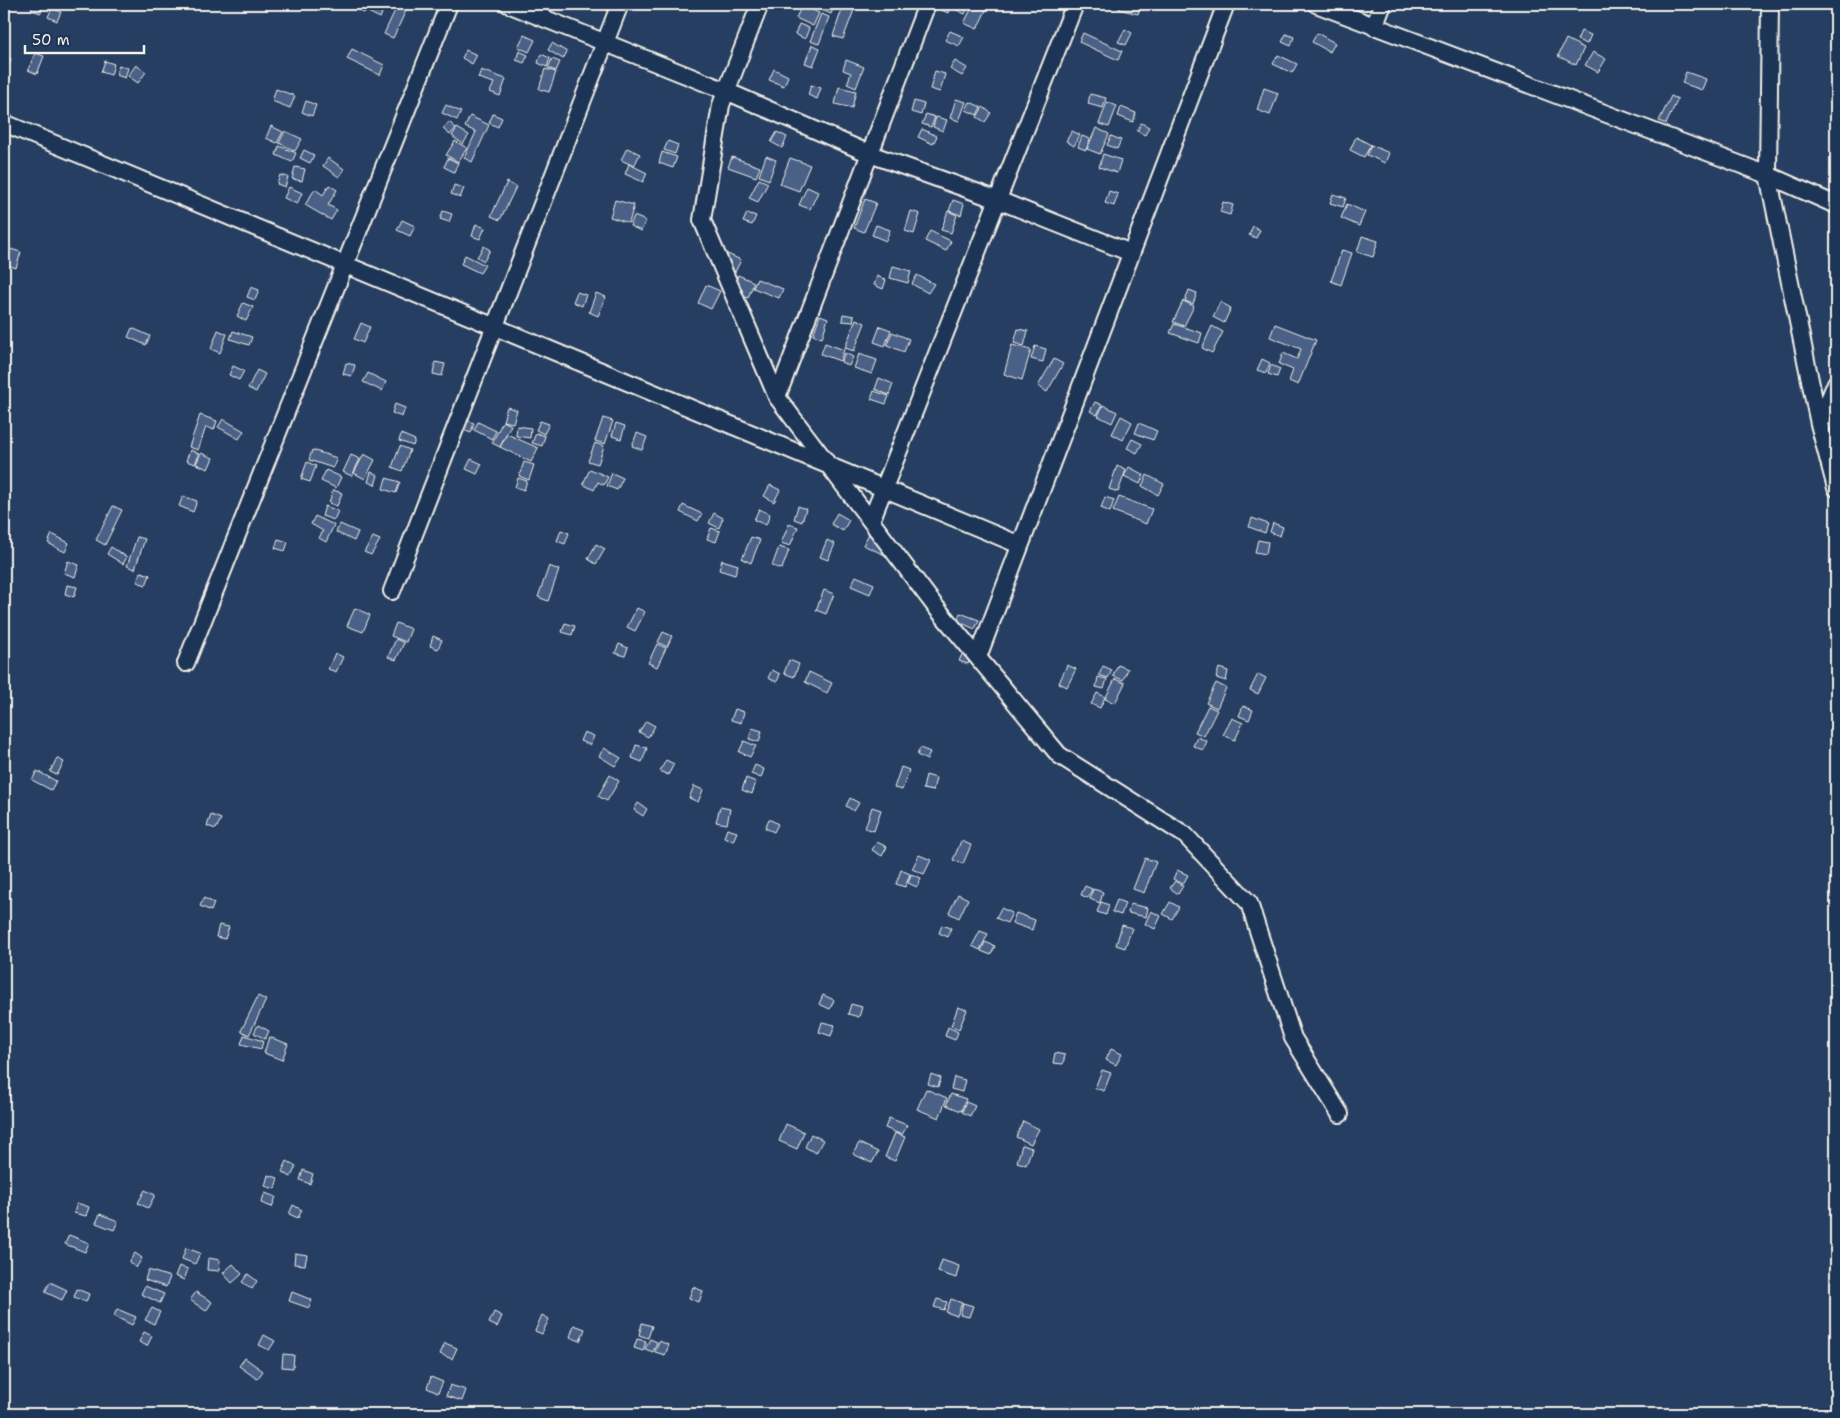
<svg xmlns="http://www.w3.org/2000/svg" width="1840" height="1418" viewBox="0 0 1840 1418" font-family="'Shantell Sans',sans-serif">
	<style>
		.building { fill: #4a6187; stroke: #f4f1e8 }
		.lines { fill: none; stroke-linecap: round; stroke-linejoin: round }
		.minor-casing { stroke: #f4f1e8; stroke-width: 20 }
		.minor { stroke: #1d3557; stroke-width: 16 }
	</style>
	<rect width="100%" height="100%" fill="#263e61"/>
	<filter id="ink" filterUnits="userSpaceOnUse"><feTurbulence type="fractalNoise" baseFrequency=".02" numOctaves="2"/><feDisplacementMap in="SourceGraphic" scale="10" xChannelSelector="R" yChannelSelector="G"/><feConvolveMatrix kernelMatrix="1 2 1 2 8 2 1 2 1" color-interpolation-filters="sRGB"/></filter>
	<g filter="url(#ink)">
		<path class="building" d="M33 4H44L41 13 31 10Z
			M356 4H369L364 13 354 8Z
			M372 4 384 8 380 18 368 12Z
			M398 4H409L393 38 384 34Z
			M825 4H835L831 14 822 10Z
			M942 4H970L965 14 950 7 948 13 939 9Z
			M974 4H989L977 29 964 23Z
			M1121 4H1141L1138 14 1119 9Z
			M802 5 819 13 813 26 796 18Z
			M843 6 854 10 843 39 833 36Z
			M52 8 61 12 57 21 48 17Z
			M821 14 829 17 819 44 810 41Z
			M799 24 809 28 805 39 795 34Z
			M1125 29 1132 33 1126 45 1118 42Z
			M950 31 964 37 959 46 945 40Z
			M1581 31 1591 35 1587 44 1577 40Z
			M1083 33 1122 51 1118 60 1079 42Z
			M1317 33 1335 43 1330 52 1312 42Z
			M1286 34 1294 37 1291 46 1282 42Z
			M524 35 535 40 529 52 518 47Z
			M1566 39 1584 48 1576 65 1558 56Z
			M552 43 567 52 563 59 548 50Z
			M812 45 820 48 813 66 805 63Z
			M352 49 384 65 380 75 347 59Z
			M466 50 477 55 472 64 462 58Z
			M519 51 528 55 524 63 516 60Z
			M1593 52 1606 59 1598 72 1585 65Z
			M35 53 44 56 37 74 28 70Z
			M541 54 550 58 547 67 538 63Z
			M1278 55 1297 64 1292 73 1273 64Z
			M4 56 11 59 6 74 4 73Z
			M552 59 560 62 556 71 548 68Z
			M846 60 864 67 856 88 847 84 851 73 843 70Z
			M105 61 114 64 111 75 101 72Z
			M955 61 967 68 962 76 950 69Z
			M119 65 128 68 125 78 116 75Z
			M136 65 146 72 138 83 128 76Z
			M545 69 556 72 549 92 539 89Z
			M774 69 788 76 784 86 769 80Z
			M481 70 506 79 500 96 490 92 494 83 478 78Z
			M935 71 945 74 940 92 930 89Z
			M1686 72 1706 79 1702 90 1682 83Z
			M811 85 821 88 817 99 808 95Z
			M839 87 856 91 852 108 835 104Z
			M1264 88 1278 93 1270 115 1257 110Z
			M276 89 295 96 290 108 272 101Z
			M1090 94 1106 98 1103 108 1088 104Z
			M1671 96 1678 99 1666 124 1659 121Z
			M956 99 966 102 959 121 950 118Z
			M306 101 316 105 312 116 302 112Z
			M914 101 924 104 921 115 911 112Z
			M970 102 981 107 977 115 966 110Z
			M1107 102 1117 106 1109 127 1099 124Z
			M446 105 461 112 457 120 442 113Z
			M983 107 991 113 985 122 977 117Z
			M1121 107 1136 113 1133 122 1118 116Z
			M493 114 502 118 498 127 489 123Z
			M926 114 935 117 931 127 922 124Z
			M470 116 489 125 472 162 464 158 476 132 465 127Z
			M936 117 947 120 943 131 933 127Z
			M449 122 456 128 450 135 443 129Z
			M1141 123 1149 127 1145 135 1137 131Z
			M271 126 283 132 277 143 266 138Z
			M457 128 469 135 463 144 452 136Z
			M1096 128 1109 134 1100 154 1087 149Z
			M922 129 937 136 933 144 918 137Z
			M285 131 302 139 295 151 279 143Z
			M1072 131 1080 135 1074 146 1066 141Z
			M777 132 787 137 782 148 771 142Z
			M1082 136 1090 139 1086 150 1078 147Z
			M1111 136 1121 140 1117 149 1107 145Z
			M1356 137 1371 145 1364 157 1350 150Z
			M455 141 467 148 458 162 446 155Z
			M668 141 678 145 675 154 664 150Z
			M1371 145 1389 153 1385 163 1367 155Z
			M279 146 296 153 292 162 276 155Z
			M627 148 640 154 634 166 621 160Z
			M304 150 314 155 310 163 300 158Z
			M662 152 677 157 673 168 659 163Z
			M1103 154 1121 160 1117 173 1099 167Z
			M766 156 776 160 769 180 759 176Z
			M732 157 760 167 756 177 728 167Z
			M328 158 344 169 339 177 323 166Z
			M448 158 458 163 454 172 444 167Z
			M790 158 810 165 799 191 780 184Z
			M629 164 647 173 643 182 625 174Z
			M295 167 305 169 302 181 292 179Z
			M280 175 288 177 285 187 277 184Z
			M759 179 768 183 758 202 749 198Z
			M507 182 516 187 500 220 491 216Z
			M329 185 337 190 328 205 337 210 331 220 305 205 315 189 323 195Z
			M454 185 464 188 460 198 451 194Z
			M289 187 302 193 297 204 284 198Z
			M807 187 818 192 810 209 799 205Z
			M1109 191 1118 194 1114 206 1105 203Z
			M1333 194 1346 198 1343 207 1330 203Z
			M865 199 876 203 864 232 854 228Z
			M615 200 634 205 629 223 610 217Z
			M953 200 964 204 961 215 949 211Z
			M1223 202 1233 205 1230 215 1220 212Z
			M1347 204 1365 212 1359 226 1341 218Z
			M443 211 452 214 449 222 440 219Z
			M911 211 920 214 914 234 905 231Z
			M948 211 957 215 951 233 941 230Z
			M747 213 756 216 752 225 743 222Z
			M634 216 646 221 641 231 630 226Z
			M402 220 415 226 410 236 397 230Z
			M476 224 485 228 480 239 472 236Z
			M876 225 890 230 886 241 872 235Z
			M1253 226 1260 230 1256 238 1249 235Z
			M930 231 951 241 946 251 925 241Z
			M1362 236 1378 241 1373 257 1357 252Z
			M484 246 490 250 484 261 477 257Z
			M10 249 21 252 16 268 5 264Z
			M1342 250 1352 253 1341 285 1331 281Z
			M723 252 741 260 735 272 725 267 722 274 714 271Z
			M465 255 485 265 480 273 461 264Z
			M893 266 911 271 908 283 890 278Z
			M738 275 754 282 748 298 731 292Z
			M917 275 934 284 928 293 912 284Z
			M877 276 886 280 883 289 874 285Z
			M757 279 783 289 779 298 753 288Z
			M706 285 720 291 711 309 698 303Z
			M251 287 259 290 255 300 247 297Z
			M1189 290 1197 293 1193 304 1185 301Z
			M577 292 586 295 582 306 573 302Z
			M596 293 606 297 598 316 589 312Z
			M1183 301 1194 306 1184 326 1173 322Z
			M1220 302 1231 308 1224 323 1213 317Z
			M243 303 253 307 246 321 237 316Z
			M843 314 854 316 853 322 842 321Z
			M820 315 828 318 822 338 813 335Z
			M856 319 865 323 854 351 845 348Z
			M361 323 370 327 363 343 354 339Z
			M1174 324 1202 333 1199 343 1170 333Z
			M1275 324 1316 340 1298 385 1289 381 1293 370 1279 364 1283 353 1297 359 1301 349 1270 337Z
			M880 326 891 330 885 346 874 342Z
			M1212 326 1223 332 1212 353 1202 348Z
			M132 328 150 336 146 345 128 337Z
			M1018 329 1028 331 1024 346 1014 343Z
			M218 330 227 334 220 353 211 349Z
			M233 331 252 337 249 345 230 339Z
			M892 332 909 339 904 352 887 345Z
			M825 343 844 350 840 361 821 354Z
			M1012 345 1031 350 1022 380 1004 374Z
			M1035 346 1046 349 1043 362 1031 359Z
			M845 353 853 357 849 366 841 362Z
			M859 354 877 360 872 374 854 368Z
			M1054 359 1063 364 1047 392 1038 386Z
			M1262 359 1270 363 1266 373 1257 370Z
			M435 362 445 364 442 376 433 374Z
			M346 363 355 365 352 376 343 374Z
			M1271 365 1280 369 1277 377 1268 374Z
			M233 366 244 371 239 380 229 375Z
			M257 370 265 374 256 392 248 388Z
			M368 373 386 382 382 391 363 382Z
			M879 378 893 384 889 395 875 389Z
			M874 391 889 396 886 404 871 399Z
			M1095 402 1102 405 1097 415 1090 411Z
			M395 404 405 408 402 417 392 413Z
			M1103 405 1117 412 1112 423 1098 416Z
			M507 407 517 410 513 423 503 421Z
			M200 415 217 421 214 430 206 427 198 450 189 447Z
			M453 416 474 423 471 433 450 425Z
			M1121 416 1132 422 1123 440 1112 434Z
			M603 418 613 421 605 444 595 441Z
			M223 419 244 431 239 439 218 427Z
			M503 421 511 425 500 447 492 443Z
			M540 421 549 424 544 434 536 430Z
			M478 422 496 431 492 439 474 430Z
			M616 423 625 426 621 439 612 436Z
			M1139 423 1157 431 1153 440 1135 433Z
			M517 426 531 428 530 438 516 436Z
			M536 433 545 436 542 446 532 443Z
			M637 433 647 437 642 450 632 446Z
			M401 434 415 440 413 446 399 441Z
			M507 434 538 448 531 462 500 447Z
			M1132 439 1142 444 1137 453 1127 448Z
			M595 443 604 446 598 464 588 461Z
			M400 446 410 450 402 471 392 467Z
			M190 450 199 454 195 464 186 461Z
			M312 450 337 458 333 468 309 460Z
			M201 453 213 458 208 469 196 464Z
			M364 454 375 460 365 479 354 473Z
			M351 455 360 459 352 476 343 472Z
			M471 459 482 464 477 474 466 469Z
			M307 462 316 466 310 482 301 479Z
			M524 462 534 465 529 480 519 476Z
			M1117 466 1126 470 1118 492 1109 489Z
			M1129 467 1144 475 1140 484 1124 476Z
			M590 469 608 477 604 485 598 482 594 490 583 484Z
			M326 470 341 477 336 488 321 481Z
			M371 472 378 475 375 485 368 482Z
			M612 473 623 478 617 490 607 486Z
			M1147 475 1164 484 1158 495 1142 486Z
			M386 478 400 482 396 493 383 489Z
			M518 478 527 481 524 490 515 487Z
			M770 485 780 490 774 502 764 496Z
			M333 490 342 493 337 506 329 503Z
			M183 496 197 501 193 512 179 506Z
			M1105 497 1114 500 1110 512 1101 508Z
			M1119 497 1152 509 1146 524 1113 511Z
			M683 505 702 514 698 521 680 512Z
			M113 506 122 510 105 545 96 540Z
			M325 506 338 511 334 520 322 516Z
			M798 506 806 509 802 522 794 519Z
			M759 509 770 514 766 525 754 520Z
			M714 513 723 518 719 528 709 523Z
			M837 513 849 520 843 531 831 524Z
			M315 516 334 525 326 542 319 538 323 531 311 524Z
			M1252 518 1268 524 1265 533 1249 527Z
			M1273 523 1283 527 1280 536 1270 532Z
			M340 524 358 532 354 541 336 532Z
			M789 524 798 527 790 546 781 543Z
			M711 528 720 531 716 542 707 539Z
			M872 528 893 539 885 555 863 545Z
			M561 530 569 533 565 544 557 541Z
			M52 534 69 543 65 552 48 543Z
			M137 537 145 539 135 569 127 566Z
			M373 537 380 540 371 555 364 552Z
			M751 537 760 540 751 563 742 559Z
			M278 539 288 542 285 551 275 548Z
			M827 540 835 544 828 560 820 557Z
			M1258 540 1268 542 1266 554 1255 552Z
			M596 544 605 549 596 564 588 559Z
			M111 547 127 557 123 564 107 554Z
			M779 547 789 550 782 569 772 566Z
			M722 560 738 565 735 575 719 570Z
			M68 561 79 565 75 577 64 573Z
			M549 566 559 570 548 601 538 597Z
			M141 572 150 575 146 585 137 582Z
			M856 576 874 584 870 594 851 586Z
			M67 585 77 587 74 597 65 594Z
			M824 590 834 594 826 614 816 610Z
			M355 608 370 615 363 632 347 626Z
			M637 608 645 612 635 631 627 627Z
			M960 613 979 620 975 629 957 621Z
			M396 623 411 629 406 642 391 636Z
			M565 623 575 626 572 635 562 632Z
			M663 632 672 636 667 647 658 642Z
			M433 636 442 640 438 649 430 646Z
			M396 639 404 643 396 660 388 657Z
			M619 644 628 648 625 656 615 653Z
			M657 644 666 648 657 667 648 663Z
			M963 652 972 655 968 664 959 661Z
			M335 653 343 657 336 672 328 669Z
			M789 660 799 664 794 677 784 673Z
			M1067 665 1076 669 1067 687 1059 683Z
			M1118 665 1128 669 1123 680 1113 676Z
			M1103 666 1112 670 1108 678 1099 675Z
			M1219 668 1228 671 1226 681 1216 678Z
			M772 670 780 674 777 682 768 678Z
			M809 672 832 683 827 693 805 682Z
			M1258 674 1266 678 1258 694 1250 690Z
			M1098 677 1107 679 1104 689 1096 687Z
			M1115 679 1125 683 1115 703 1105 699Z
			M1216 683 1226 688 1217 708 1206 703Z
			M1097 693 1105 697 1100 708 1091 704Z
			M1208 706 1217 710 1204 736 1195 732Z
			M1243 706 1253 710 1249 720 1239 716Z
			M735 709 744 712 741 723 731 720Z
			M1232 718 1243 723 1235 740 1223 735Z
			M646 721 655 726 648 737 639 732Z
			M752 728 762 731 759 742 749 739Z
			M584 732 594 736 590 745 580 741Z
			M1197 737 1207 741 1203 750 1193 746Z
			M744 741 756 746 750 757 739 752Z
			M636 745 647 748 642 762 632 758Z
			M604 748 621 758 615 766 599 756Z
			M920 748 930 752 927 760 917 755Z
			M57 758 64 762 57 775 50 772Z
			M666 760 674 764 668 775 660 771Z
			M755 765 764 769 761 778 751 774Z
			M901 767 909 770 902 790 894 788Z
			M37 771 56 781 51 790 32 780Z
			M610 775 619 781 607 801 598 796Z
			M926 775 936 778 933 791 923 789Z
			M746 778 756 782 752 794 742 790Z
			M694 786 703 790 698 802 689 798Z
			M850 798 859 803 854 811 846 806Z
			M638 803 647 809 643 816 634 810Z
			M720 807 730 809 727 824 716 822Z
			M872 807 881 810 874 831 865 828Z
			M211 815 221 819 216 829 207 826Z
			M769 819 778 824 774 832 765 828Z
			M727 829 737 832 733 841 724 837Z
			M961 841 971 845 963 864 953 860Z
			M877 842 887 847 882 856 872 850Z
			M919 855 931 860 924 874 912 869Z
			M1145 858 1156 862 1144 893 1133 889Z
			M901 870 910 874 905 887 896 884Z
			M1177 870 1188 875 1183 884 1173 879Z
			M911 874 921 878 917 887 908 883Z
			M1175 881 1183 886 1178 894 1170 888Z
			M1085 886 1092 889 1088 898 1081 895Z
			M1093 889 1103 892 1100 903 1090 899Z
			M958 894 968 899 959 918 949 913Z
			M204 898 214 903 211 911 200 906Z
			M1117 900 1125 903 1121 915 1112 912Z
			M1101 902 1109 905 1106 915 1097 912Z
			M1170 902 1179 907 1172 919 1163 914Z
			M1130 904 1148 908 1146 917 1128 913Z
			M1001 908 1012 913 1007 923 996 918Z
			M1151 911 1161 916 1155 929 1145 924Z
			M1016 913 1035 920 1032 930 1012 923Z
			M219 925 229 927 225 939 216 937Z
			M942 925 951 928 948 937 939 933Z
			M1122 925 1132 928 1125 948 1116 945Z
			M980 931 988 934 980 950 972 946Z
			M985 942 995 946 991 955 981 951Z
			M823 995 834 1000 830 1009 819 1004Z
			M258 996 266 1000 249 1035 241 1031Z
			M851 1004 862 1007 859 1017 848 1014Z
			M958 1007 967 1010 959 1029 951 1026Z
			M822 1022 835 1025 831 1036 819 1032Z
			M258 1025 269 1031 265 1039 254 1033Z
			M948 1027 958 1032 955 1040 945 1036Z
			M244 1035 263 1041 261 1049 241 1044Z
			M269 1037 288 1044 282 1060 264 1053Z
			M1111 1049 1122 1054 1116 1065 1106 1060Z
			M1055 1053 1065 1055 1063 1064 1053 1063Z
			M1102 1070 1111 1073 1104 1091 1095 1088Z
			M931 1074 941 1078 938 1087 928 1084Z
			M954 1077 965 1080 962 1092 951 1089Z
			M926 1089 947 1098 939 1118 917 1109Z
			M951 1094 966 1099 961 1111 946 1105Z
			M966 1102 975 1106 970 1116 962 1112Z
			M889 1118 907 1125 902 1135 885 1128Z
			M1023 1121 1039 1129 1031 1144 1016 1137Z
			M786 1124 804 1132 797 1149 779 1141Z
			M895 1133 905 1137 895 1161 885 1157Z
			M811 1134 823 1140 816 1153 805 1147Z
			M859 1143 878 1152 872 1163 853 1154Z
			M1022 1145 1032 1148 1026 1165 1017 1162Z
			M287 1161 296 1166 291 1177 282 1172Z
			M303 1170 313 1174 310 1184 300 1180Z
			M268 1175 278 1178 275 1189 265 1186Z
			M145 1190 155 1195 148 1208 138 1203Z
			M265 1193 276 1197 272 1207 261 1203Z
			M77 1203 89 1207 86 1216 74 1213Z
			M293 1205 302 1210 298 1218 289 1214Z
			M100 1214 118 1221 114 1230 96 1223Z
			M69 1235 89 1243 85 1252 65 1244Z
			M186 1248 200 1253 195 1264 182 1259Z
			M135 1253 142 1258 136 1268 129 1262Z
			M295 1253 307 1255 305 1265 294 1264Z
			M208 1258 220 1260 219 1271 207 1270Z
			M942 1260 959 1266 956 1278 938 1272Z
			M233 1264 242 1274 232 1283 223 1273Z
			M179 1266 188 1269 184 1280 175 1276Z
			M148 1270 170 1277 166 1287 145 1280Z
			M248 1274 257 1281 252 1289 242 1282Z
			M50 1282 67 1290 62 1300 45 1292Z
			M145 1286 164 1294 160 1303 141 1294Z
			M693 1287 703 1291 699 1302 689 1298Z
			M77 1289 89 1294 86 1302 74 1297Z
			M196 1292 212 1302 206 1311 190 1300Z
			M292 1292 312 1300 309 1308 289 1301Z
			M937 1299 947 1302 944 1310 934 1307Z
			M951 1299 962 1303 957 1316 946 1312Z
			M963 1303 973 1306 969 1317 960 1315Z
			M152 1308 160 1312 154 1324 145 1320Z
			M117 1309 136 1317 132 1325 114 1316Z
			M494 1312 502 1316 497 1327 489 1323Z
			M542 1315 549 1319 542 1334 535 1331Z
			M642 1323 652 1326 648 1338 639 1335Z
			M574 1325 585 1329 580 1341 570 1337Z
			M144 1332 152 1336 147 1346 139 1342Z
			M264 1335 275 1341 269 1350 259 1345Z
			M637 1339 646 1341 643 1351 634 1348Z
			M650 1339 657 1342 653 1352 645 1349Z
			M659 1341 669 1345 665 1355 655 1352Z
			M445 1343 457 1348 452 1359 440 1354Z
			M283 1354 294 1355 293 1368 282 1367Z
			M245 1358 263 1371 257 1379 239 1366Z
			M431 1377 443 1382 438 1393 427 1388Z
			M450 1385 466 1390 462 1401 446 1396Z"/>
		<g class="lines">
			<g class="minor-casing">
				<path id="minor" d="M508 4 726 91 870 154 998 200 1131 253
					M760 4 721 105 702 220 777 397 935 606 1059 755 1185 835 1249 903 1293 1038 1340 1114
					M1316 4 1768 175 1836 205
					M1770 4 1768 175 1819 424 1836 488
					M1374 27 1383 4
					M4 123 1020 545
					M777 397 927 4
					M1819 424 1836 383
					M871 521 1075 4
					M392 591 620 4
					M978 657 1226 4
					M186 663 449 4"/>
			</g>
			<use href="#minor" class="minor"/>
		</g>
	</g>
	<rect width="1840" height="1418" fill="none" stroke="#1d3557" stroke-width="20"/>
	<rect x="10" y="10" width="1820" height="1398" fill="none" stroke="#f4f1e8" stroke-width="2" filter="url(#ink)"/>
	<path d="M25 45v8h119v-8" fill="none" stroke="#f4f1e8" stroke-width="2.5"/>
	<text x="32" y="45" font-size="15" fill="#f4f1e8" stroke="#1d3557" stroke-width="4" paint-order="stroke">50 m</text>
</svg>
